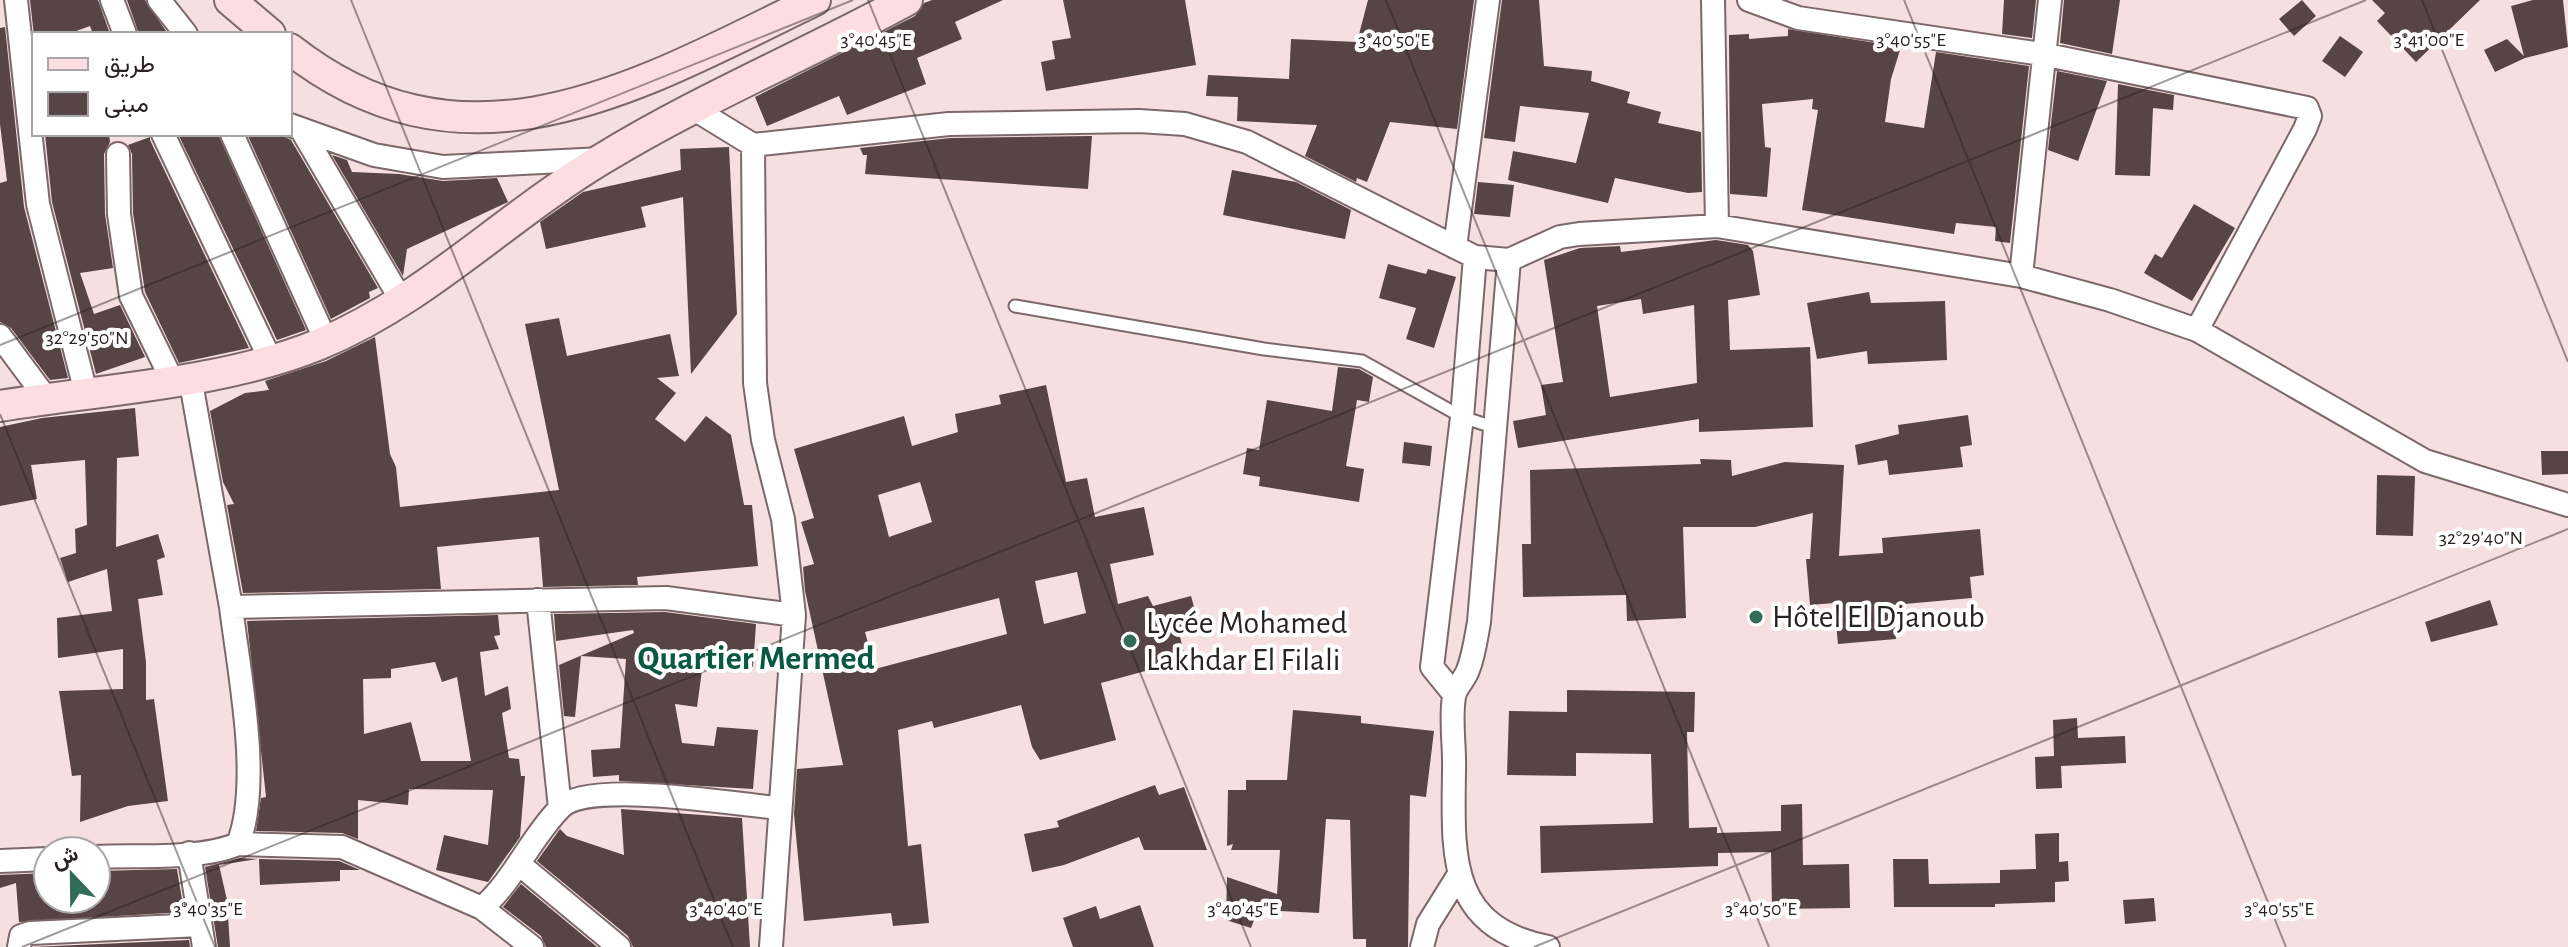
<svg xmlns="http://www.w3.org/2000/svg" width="2568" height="947" viewBox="0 0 2568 947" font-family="'Alegreya Sans',Vazirmatn,sans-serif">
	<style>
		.building { fill: #574446; fill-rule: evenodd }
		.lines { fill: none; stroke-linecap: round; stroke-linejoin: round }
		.lane-casing { stroke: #7c686a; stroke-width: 15 }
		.street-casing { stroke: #7c686a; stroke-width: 26 }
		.secondary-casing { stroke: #7c686a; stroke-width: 34 }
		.lane { stroke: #fff; stroke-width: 11 }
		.street { stroke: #fff; stroke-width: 22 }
		.secondary { stroke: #fbdde2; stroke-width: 30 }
		.ticks { fill: none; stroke: #292122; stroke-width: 2; stroke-opacity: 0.45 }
		.poi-dot { fill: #306c57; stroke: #fff; stroke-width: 3 }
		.labels { text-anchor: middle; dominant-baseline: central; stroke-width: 8; stroke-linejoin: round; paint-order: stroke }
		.poi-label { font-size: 32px; fill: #292122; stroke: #fff; text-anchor: start }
		.neighbourhood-label { font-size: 34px; font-weight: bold; fill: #095842; stroke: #fff }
		.ticks-label { font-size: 20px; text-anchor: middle; fill: #292122; stroke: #fff; stroke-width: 8; stroke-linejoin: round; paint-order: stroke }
	</style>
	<rect width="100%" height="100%" fill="#f6dfe1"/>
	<path class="building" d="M30 0H98L110 34H93L90 26 68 34 34 36Z
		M127 0H145L168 34H139Z
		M932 0H1003L955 22 962 39 917 58 926 84 847 115 839 96 767 126 755 97 915 16 924 3Z
		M1063 0H1185L1196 65 1046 91 1041 62 1055 59 1052 41 1071 38Z
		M1368 0H1474L1457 129 1390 122 1367 182 1357 178 1356 182 1305 156 1317 125 1237 121 1238 97 1206 96 1208 75 1289 79 1291 39 1357 42Z
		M1502 0H1539L1544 66 1592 71 1591 81 1630 92 1627 103 1661 112 1658 123 1701 132 1702 192 1688 193 1615 178 1608 203 1508 180 1513 151 1576 163 1589 113 1520 106 1515 142 1484 138Z
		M2004 0H2036L2032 38 2002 34Z
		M2064 0H2120L2112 54 2060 43Z
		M2302 0 2316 16 2294 36 2279 19Z
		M2372 0H2480L2416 62 2377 21 2385 13Z
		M2533 0H2563L2568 47 2525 58 2495 72 2484 50 2507 39 2524 56 2511 6Z
		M5 27 24 207 68 378 50 380 11 328 0 322V183L7 181 0 124V28Z
		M1788 29 1901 47 1891 79 1885 122 1924 128 1936 52 2029 66 2010 243 1995 241 1996 227 1956 223 1954 234 1802 210 1818 110 1812 109 1813 99 1762 104 1765 147 1771 148 1767 197 1730 194 1729 35 1749 34V39L1788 36Z
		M2340 36 2363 52 2345 77 2322 61Z
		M2057 71 2107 81 2078 161 2048 150Z
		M2118 84 2174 95 2173 110 2153 108 2150 176 2115 175Z
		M45 134H109L110 142 104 154 105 214 113 268 80 273 94 314 120 305 145 357 96 374 52 202Z
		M178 134H218L306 330 277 340Z
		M247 134H279L291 140 378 288 369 292 370 298 331 319Z
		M1092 136 1088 189 865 174 867 155H863L860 148 950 138Z
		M150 137V140L249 348 179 363 145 292 133 213 132 154 128 145Z
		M729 147 737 314 691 374 683 197 641 207 646 227 546 249 540 222 583 192 681 170 680 149Z
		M332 155 347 160 352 172 399 174 443 181 497 178 508 202 407 249 403 276Z
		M1232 170 1296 182 1351 210 1345 239 1223 215Z
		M1478 182 1514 185 1510 217 1474 214Z
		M2194 204 2235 228 2192 301 2144 273 2155 254 2162 258Z
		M1716 240 1748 245 1753 251 1760 295 1728 300 1730 350 1810 347 1813 427 1699 432V419L1518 448 1513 421 1546 415 1541 385 1563 382 1544 260 1580 248 1620 246 1621 252ZM1641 299 1643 314 1694 305 1697 383 1610 397 1597 306Z
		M1388 264 1426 274 1428 269 1456 277 1434 348 1406 339 1416 308 1379 298Z
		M1869 292 1871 303 1945 301 1947 360 1868 364 1867 351 1817 359 1807 303Z
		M559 318 567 356 670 334 679 376 657 378 676 393 655 419 685 442 706 416 731 435 744 505H752L758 566 637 577 638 585 543 587 539 537 437 547 441 589 243 593 227 505 234 504 223 482 210 411 245 393 269 390 265 381 326 361 375 337 390 454 396 467 400 507 559 490 525 324Z
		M1338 367 1359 369 1373 377 1369 402 1357 400 1346 466 1364 469 1359 502 1259 486 1260 477 1243 474 1247 448 1259 450 1267 400 1332 411Z
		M1046 385 1066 482 1087 478 1095 517 1144 507 1154 555 1110 564 1118 604 1148 596 1153 606 1191 596 1199 625 1180 637 1186 660 1101 683 1116 740 1040 760 1032 747 1021 705 934 728 932 721 898 730 908 846 921 844 929 923 893 926 891 913 804 921 794 814 797 769 843 765 805 591 803 567 814 564 801 522 814 518 794 449 904 416 912 446 958 432 955 414 1001 404 999 395ZM920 482 932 522 889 537 878 495ZM1077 572 1086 613 1044 624 1035 581ZM999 598 1007 634 875 669 865 632Z
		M135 408 139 456 117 458 116 547 158 534 165 557 157 560 163 595 138 599 146 662V700L154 699 168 801 128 806 80 822 81 775 72 776 59 691 123 689V649L58 658 57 618 112 611 107 569 68 582 60 558 76 553 75 529 87 525 85 460 31 465 37 499 0 506V427L42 418Z
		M1968 415 1972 445 1960 447 1963 467 1889 475 1887 460 1858 465 1855 445 1899 434 1898 425Z
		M1404 442 1432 446 1430 466 1402 463Z
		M2541 451H2568V474L2542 475Z
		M1700 459 1731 460 1732 476 1785 462 1844 465 1839 556 1883 553 1882 538 1980 529 1984 575 1970 577 1972 598 1893 605 1896 639 1838 644 1834 603 1810 605 1806 559H1810L1813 513 1755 527H1683L1686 618 1627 621 1626 595 1523 597 1522 544H1531L1530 470 1701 464Z
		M2377 475 2415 476 2413 536 2376 535Z
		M2490 600 2498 625 2431 642 2425 622Z
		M665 612 756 624 753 667 703 663 697 707 675 704 682 743 714 746 717 727 758 730 753 789 619 781V775L593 777 591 750 620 748 626 659 581 656 575 717 564 716 559 665 634 633 633 630 556 641 554 614Z
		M498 615 500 635 494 636 499 649 480 652 485 696 508 686 511 709 502 713 509 758 519 759 521 776H525L520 837 488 882 436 870 444 835 488 845 493 790 409 789 408 805 358 800V839L342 833 256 831 261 798 266 797 247 621ZM435 662 442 682 457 677 471 761H421L411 722 364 734 363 679 391 678V669Z
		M1567 690 1695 692 1694 732H1687L1689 828 1717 827V833L1781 831V805L1802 804 1803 865 1849 864 1850 908 1772 909 1771 852 1718 853V866L1541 873 1540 826 1653 823 1651 754 1576 753V776L1507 775 1509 711 1567 712Z
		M1293 710 1361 716V723L1434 731 1426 797 1410 795 1408 947H1366V939H1353L1350 820 1326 819 1319 913 1258 910 1251 928 1226 920 1227 877 1277 894 1280 850H1231L1233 844 1227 846 1228 790H1246V780H1287Z
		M2077 718 2078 738 2125 736 2126 763 2061 766 2062 788 2036 789 2035 757 2054 756 2053 720Z
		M1155 785 1159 795 1184 787 1207 850H1144L1139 837 1064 865 1032 872 1024 834 1059 827 1057 821Z
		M621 809 742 818 750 947H633L628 936 537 861 560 829 567 836 624 855Z
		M2059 833V862L2068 861 2069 881 2055 882V902L1995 904V907H1894L1893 859H1928L1929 884 2000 883V870L2036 869 2035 834Z
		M240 858 258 859 219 865 227 900 230 947H218L205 867Z
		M259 859 339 861 360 870H340V881L260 885Z
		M177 869 184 912 19 922 16 883 0 888V875L48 873V899H96V871Z
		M521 884 597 947H546L541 936 503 907Z
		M2154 898 2156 921 2125 924 2123 900Z
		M1140 905 1154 947H1073L1063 918 1096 906 1100 919Z
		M189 940 190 947H33Z"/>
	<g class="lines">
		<g class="lane-casing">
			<path id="lane" d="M1015 306 1264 349 1362 361 1462 417 1493 427"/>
		</g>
		<g class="street-casing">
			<path id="street" d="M16 0 38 204 86 393
				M112 0 125 34
				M159 0 186 34
				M1713 0 1717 226
				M1749 0 1798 18 2042 54 2307 108 2310 116 2305 129 2197 330
				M691 107 753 145 949 124 1139 121 1185 124 1247 142 1475 257 1509 260 1560 237 1579 234 1717 226 2021 276 2110 300 2197 330 2425 461 2568 505
				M290 125 374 155 443 167 602 159
				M301 129 403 303
				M163 134 271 361
				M232 134 326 341
				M753 145 755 383 763 440 783 519 794 615 771 947
				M118 154 119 214 131 296 172 380
				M1455 247 1488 0
				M1509 260 1479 622C1476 638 1474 655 1468 670 1465 679 1455 688 1454 697 1450 720 1455 747 1454 771 1453 855 1447 927 1548 947
				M2021 276 2050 0
				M0 336 46 398
				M190 377 231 607 666 598 794 615
				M538 600 560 808
				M1454 694 1432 667 1462 417 1475 257
				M238 844 342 847 482 908C514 880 531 837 561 807 589 780 735 804 778 808
				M189 853 204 947
				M96 857C137 855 201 860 238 844 262 783 239 673 231 607
				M0 861 48 859
				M519 864 619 947
				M482 908 532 947
				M19 947 21 936 30 933 200 925
				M1422 947 1428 924 1458 876"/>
		</g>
		<g class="secondary-casing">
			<path id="secondary" d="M230 0 270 34
				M290 49C468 189 642 84 815 0
				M0 406C103 389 223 384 320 344 427 299 504 218 602 159 700 99 806 55 907 0"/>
		</g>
		<use href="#lane" class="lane"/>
		<use href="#street" class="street"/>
		<use href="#secondary" class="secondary"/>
	</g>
	<path class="ticks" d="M351 0 733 947M868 0 1251 947M1386 0 1769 947M1904 0 2286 947M2422 0 2568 362M0 345 853 0M0 414 215 947M22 947 2366 0M1534 947 2568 529"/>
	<g class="poi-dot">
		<circle cx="1756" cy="617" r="8"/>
		<circle cx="1130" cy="641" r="8"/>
	</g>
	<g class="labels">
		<g class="poi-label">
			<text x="1772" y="617">Hôtel El Djanoub</text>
			<text x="1146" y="623">Lycée Mohamed<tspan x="1146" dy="37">Lakhdar El Filali</tspan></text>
		</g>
		<g class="neighbourhood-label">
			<text x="756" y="659">Quartier Mermed</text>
		</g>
	</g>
	<g class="ticks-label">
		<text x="876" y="46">3°40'45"E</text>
		<text x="1394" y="46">3°40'50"E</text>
		<text x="1911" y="46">3°40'55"E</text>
		<text x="2429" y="46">3°41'00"E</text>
		<text x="87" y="344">32°29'50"N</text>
		<text x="2481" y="544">32°29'40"N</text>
		<text x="208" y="915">3°40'35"E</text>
		<text x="726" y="915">3°40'40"E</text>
		<text x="1243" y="915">3°40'45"E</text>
		<text x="1761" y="915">3°40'50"E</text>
		<text x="2279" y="915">3°40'55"E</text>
	</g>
	<rect x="32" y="32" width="260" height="104" fill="#ffffff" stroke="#a9a6a7" stroke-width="2"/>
	<rect x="48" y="58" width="40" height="12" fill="#fbdde2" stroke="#a9a6a7" stroke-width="2"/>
	<text x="104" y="72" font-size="24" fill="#292122">طريق</text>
	<rect x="48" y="92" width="40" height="24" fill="#574446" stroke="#a9a6a7" stroke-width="2"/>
	<text x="104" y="112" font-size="24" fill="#292122">مبنى</text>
	<g transform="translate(72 875) rotate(338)"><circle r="38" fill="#ffffff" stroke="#a9a6a7" stroke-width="2"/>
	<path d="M0-6L14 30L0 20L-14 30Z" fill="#306c57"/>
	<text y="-12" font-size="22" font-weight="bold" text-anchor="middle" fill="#292122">ش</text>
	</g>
</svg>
